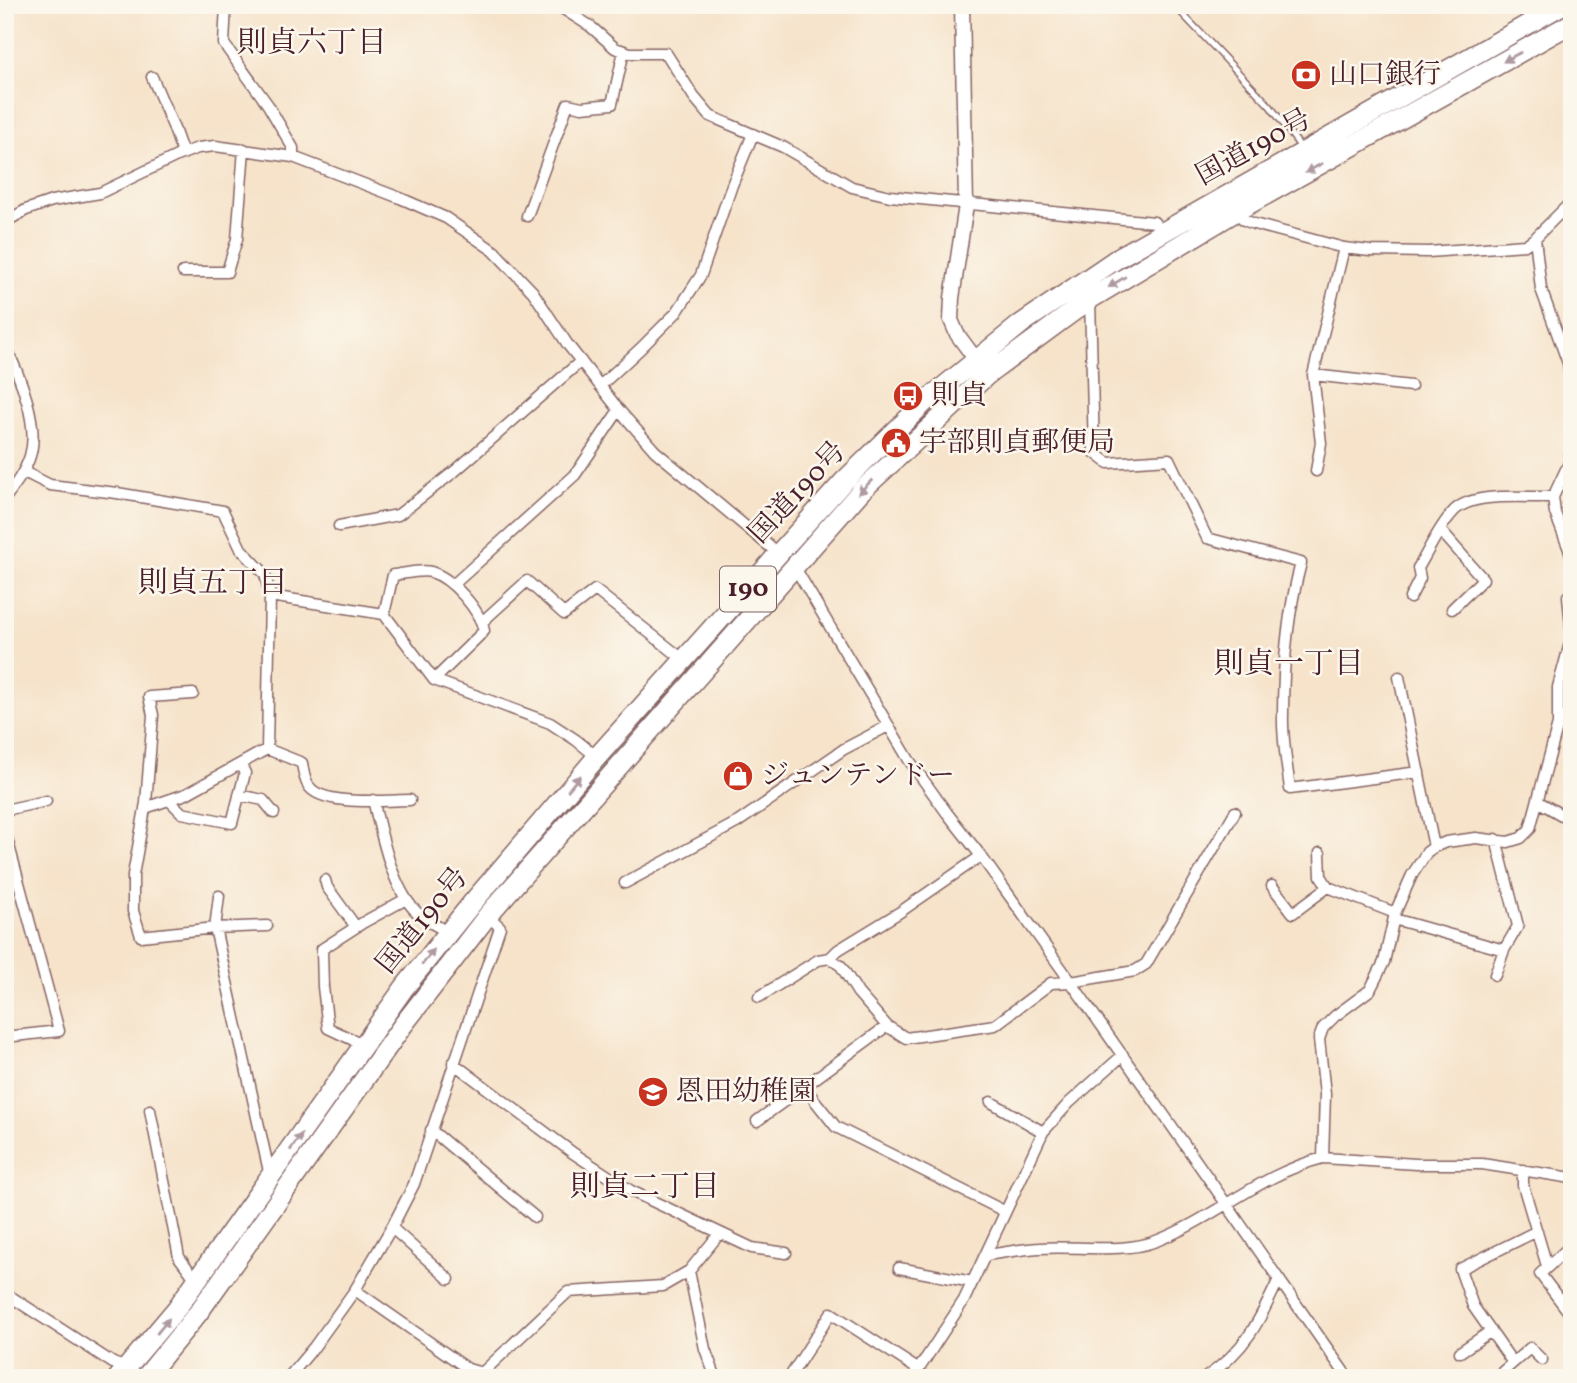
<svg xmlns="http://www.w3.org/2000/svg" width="1577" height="1383" viewBox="0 0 1577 1383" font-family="Vollkorn,'Noto Serif JP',serif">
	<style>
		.grass { fill: #7bcd8e; stroke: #62765c; stroke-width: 2 }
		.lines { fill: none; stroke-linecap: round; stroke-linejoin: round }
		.service-casing { stroke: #866463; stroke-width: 8 }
		.minor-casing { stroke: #866463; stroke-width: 13 }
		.tertiary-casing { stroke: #866463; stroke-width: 17 }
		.trunk-casing { stroke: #866463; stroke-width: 22 }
		.service { stroke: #fff; stroke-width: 5 }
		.minor { stroke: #fff; stroke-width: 10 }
		.tertiary { stroke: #fff; stroke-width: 14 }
		.trunk { stroke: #fff; stroke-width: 19 }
		.oneway { fill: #ae9aa0 }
		.labels { text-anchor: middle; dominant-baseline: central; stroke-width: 5; stroke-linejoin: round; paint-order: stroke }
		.shield { fill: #fbf7ec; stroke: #7f6065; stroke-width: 2 }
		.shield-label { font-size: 26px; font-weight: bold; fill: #4a1f2b }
		.poi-label { font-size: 28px; fill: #4a1f2b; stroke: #fbf7ec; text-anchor: start }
		.street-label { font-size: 28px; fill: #4a1f2b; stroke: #fbf7ec }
		.neighbourhood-label { font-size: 30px; fill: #4a1f2b; stroke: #fbf7ec }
	</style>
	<rect width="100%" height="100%" fill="#fbf7ec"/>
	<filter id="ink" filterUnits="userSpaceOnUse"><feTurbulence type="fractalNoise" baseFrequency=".0143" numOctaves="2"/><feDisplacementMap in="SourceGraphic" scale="14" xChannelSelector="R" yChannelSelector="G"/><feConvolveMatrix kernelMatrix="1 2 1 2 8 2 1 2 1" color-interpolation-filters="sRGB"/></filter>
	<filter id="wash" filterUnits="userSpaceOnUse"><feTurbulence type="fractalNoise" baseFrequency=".00686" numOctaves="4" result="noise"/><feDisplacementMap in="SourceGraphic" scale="28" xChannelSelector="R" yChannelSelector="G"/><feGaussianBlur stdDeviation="1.57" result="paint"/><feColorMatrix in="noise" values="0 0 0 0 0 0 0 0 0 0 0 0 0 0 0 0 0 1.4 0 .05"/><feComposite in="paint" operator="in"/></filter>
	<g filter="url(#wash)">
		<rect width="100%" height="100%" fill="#f6e3ca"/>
		<path class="grass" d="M768 579 771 582 498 890 494 888Z
			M471 917 474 921 228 1260 158 1349 155 1347 181 1314 458 931Z"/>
	</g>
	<g filter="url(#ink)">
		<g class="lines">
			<g class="service-casing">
				<path id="service" d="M1174 5 1270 106 1302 149"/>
			</g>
			<g class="minor-casing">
				<path id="minor" d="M226 5 224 44 268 105 293 148V157
					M557 5 590 26 615 48 630 53H666L694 97 710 116 783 147 852 187 890 196 1154 222 1161 232
					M152 77 173 126 183 154
					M1234 209 1244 220 1254 224 1344 248 1370 251 1428 252 1525 245 1535 238 1572 201
					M527 216 568 104 582 107 612 104 624 51
					M5 222 26 210 52 201 100 193 179 155 198 148 215 146 293 157 400 198 446 218 494 251 533 292 568 345 619 410 655 451 781 556
					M1535 238 1541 289 1568 363 1572 386
					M183 272H227L237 239 244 149
					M1090 299 1094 452 1108 463 1169 459 1207 538 1301 563C1288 611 1283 663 1283 714 1282 739 1287 765 1290 789L1419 772
					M5 346C19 373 40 425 30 456 25 472 15 485 5 498
					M1313 375 1411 386
					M600 386 641 348 677 312 701 275 732 185 753 134
					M1572 442 1569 463 1553 497 1555 513 1572 557
					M1316 471 1321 443 1313 375 1344 248
					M24 472 50 485 117 493 223 511 241 549 265 574 270 596 267 749 186 794 145 808
					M339 526 398 515 455 471 581 361
					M1441 531 1483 579 1452 609
					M794 566 909 760 947 813 981 856 1071 982 1348 1378
					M454 584 575 475 619 410
					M270 596 384 614 434 680 550 723 576 740 597 757
					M1410 598 1420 578 1418 568C1429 550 1439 527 1453 512 1471 491 1527 498 1553 497
					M384 614 393 575C404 574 421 569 431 572 452 578 480 610 484 631L434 680
					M482 622 527 581 564 614 595 590 684 660
					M1399 677 1434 847
					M193 694 149 697 153 715 146 803 133 875V911L141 936 215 928 270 1176
					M5 703V705
					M267 749 302 763C303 769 304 779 308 785 321 807 387 800 410 800
					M239 795 263 800 274 813
					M169 800 182 813 232 823 245 773 240 764
					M373 800C382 835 392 892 420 915 428 922 439 927 448 932
					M1539 802 1572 821
					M5 810 46 801
					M5 831 59 1031 5 1037
					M1320 853 1321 876 1328 887 1395 913
					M325 880 327 887 356 927
					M625 883 738 822 844 749 888 726
					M1272 886 1293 913 1328 887
					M219 896 215 928 267 926
					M1394 919 1504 950
					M830 958 838 950 900 912 981 856
					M1495 975 1504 950 1518 926 1496 839
					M759 997 818 960 830 958 841 966 858 993 887 1026
					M364 1045 328 1028 323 987 322 949 364 922 406 899
					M453 1063 573 1153 631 1191 752 1248 786 1253
					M804 1087 836 1127 1004 1211
					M991 1102 1043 1132
					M150 1110 179 1257 197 1281
					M757 1121 887 1026 906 1038 995 1025 1051 983 1071 982 1135 971 1146 964 1235 812
					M431 1130 535 1217
					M1323 1158 1325 1094 1319 1039 1323 1028 1335 1016 1370 990 1384 962 1395 913 1412 875 1427 852 1434 847 1446 842 1476 838 1508 842 1521 838 1530 829 1558 724V687L1572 636 1568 596H1572
					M1523 1170V1185L1547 1266
					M392 1228 449 1279
					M1565 1251 1540 1274 1568 1311
					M986 1255C1003 1253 1021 1249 1039 1248 1074 1245 1123 1254 1156 1241 1214 1219 1260 1174 1323 1158L1416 1164H1482L1572 1178
					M899 1268 972 1282
					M689 1271 705 1349 716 1378
					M355 1290 468 1369 482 1373 568 1292 663 1286 689 1271 720 1233
					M5 1293 113 1363 129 1369
					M1460 1352 1491 1331
					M1513 1363 1473 1306 1460 1269 1537 1231
					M1500 1374 1530 1348 1542 1360
					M288 1378 314 1347 355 1290 393 1225 414 1184 500 927 485 913
					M789 1378 831 1313 919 1370
					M913 1378 964 1300 1043 1132 1069 1103 1123 1055
					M1205 1378C1246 1350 1259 1322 1279 1279"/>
			</g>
			<g class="tertiary-casing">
				<path id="tertiary" d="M962 5 966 205 952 298 951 320 957 334 982 368"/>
			</g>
			<g class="trunk-casing">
				<path id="trunk" d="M118 1378 177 1308 404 988 473 902 597 757 807 522 844 481 926 401 1021 324 1121 256 1562 5
					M145 1378 198 1313 403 1025 488 915 861 491 987 375 1090 299 1235 212 1572 23"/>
			</g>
			<use href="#service" class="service"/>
			<use href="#minor" class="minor"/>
			<use href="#tertiary" class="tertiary"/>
			<use href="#trunk" class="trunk"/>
		</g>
		<defs><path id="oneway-solid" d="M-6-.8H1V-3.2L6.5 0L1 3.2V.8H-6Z" transform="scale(1.75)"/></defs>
		<g class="oneway">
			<use href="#oneway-solid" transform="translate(1512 57) rotate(151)"/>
			<use href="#oneway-solid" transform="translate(1314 168) rotate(151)"/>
			<use href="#oneway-solid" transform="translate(1117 282) rotate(148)"/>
			<use href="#oneway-solid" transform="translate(865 487) rotate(135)"/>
			<use href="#oneway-solid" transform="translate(574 783) rotate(-50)"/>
			<use href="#oneway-solid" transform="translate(428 957) rotate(-52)"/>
			<use href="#oneway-solid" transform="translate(296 1142) rotate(-55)"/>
			<use href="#oneway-solid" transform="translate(163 1326) rotate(-51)"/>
		</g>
	</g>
	<defs>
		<g id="bank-disc" transform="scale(1.575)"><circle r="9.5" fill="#c8321e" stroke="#fbf7ec"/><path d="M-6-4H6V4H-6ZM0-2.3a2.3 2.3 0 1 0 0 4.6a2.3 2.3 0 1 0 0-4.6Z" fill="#fff"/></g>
		<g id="bus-disc" transform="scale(1.575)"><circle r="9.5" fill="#c8321e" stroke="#fbf7ec"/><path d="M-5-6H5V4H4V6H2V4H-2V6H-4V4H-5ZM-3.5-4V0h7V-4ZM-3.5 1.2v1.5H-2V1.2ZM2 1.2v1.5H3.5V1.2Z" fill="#fff"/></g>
		<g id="civic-disc" transform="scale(1.575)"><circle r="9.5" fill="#c8321e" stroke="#fbf7ec"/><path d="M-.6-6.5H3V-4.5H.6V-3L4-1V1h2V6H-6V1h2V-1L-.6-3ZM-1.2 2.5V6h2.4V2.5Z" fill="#fff"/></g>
		<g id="shop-disc" transform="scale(1.575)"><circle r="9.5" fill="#c8321e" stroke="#fbf7ec"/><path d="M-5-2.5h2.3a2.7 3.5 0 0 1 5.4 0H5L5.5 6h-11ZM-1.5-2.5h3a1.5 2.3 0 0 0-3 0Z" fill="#fff"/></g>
		<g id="school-disc" transform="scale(1.575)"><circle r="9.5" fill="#c8321e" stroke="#fbf7ec"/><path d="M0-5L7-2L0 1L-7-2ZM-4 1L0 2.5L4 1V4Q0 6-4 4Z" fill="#fff"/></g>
	</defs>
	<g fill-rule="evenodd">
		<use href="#bank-disc" x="1306" y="75"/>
		<use href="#bus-disc" x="908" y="396"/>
		<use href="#civic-disc" x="896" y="443"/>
		<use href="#shop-disc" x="738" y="776"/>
		<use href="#school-disc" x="653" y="1092"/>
	</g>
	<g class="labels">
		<rect class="shield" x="720" y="566.5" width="56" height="45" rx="5"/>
		<g class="shield-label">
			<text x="748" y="589">190</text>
		</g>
		<g class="poi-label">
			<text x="1329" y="75">山口銀行</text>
			<text x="931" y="396">則貞</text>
			<text x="919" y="443">宇部則貞郵便局</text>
			<text x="761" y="776">ジュンテンドー</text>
			<text x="676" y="1092">恩田幼稚園</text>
		</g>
		<g class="street-label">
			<text transform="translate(1254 148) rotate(-29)">国道190号</text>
			<text transform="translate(798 493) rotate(-47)">国道190号</text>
			<text transform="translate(423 921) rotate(-51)">国道190号</text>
		</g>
		<g class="neighbourhood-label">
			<text x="312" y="44">則貞六丁目</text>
			<text x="213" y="584">則貞五丁目</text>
			<text x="1289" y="665">則貞一丁目</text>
			<text x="645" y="1188">則貞二丁目</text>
		</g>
	</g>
	<rect width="1577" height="1383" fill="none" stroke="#fbf7ec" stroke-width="28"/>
</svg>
